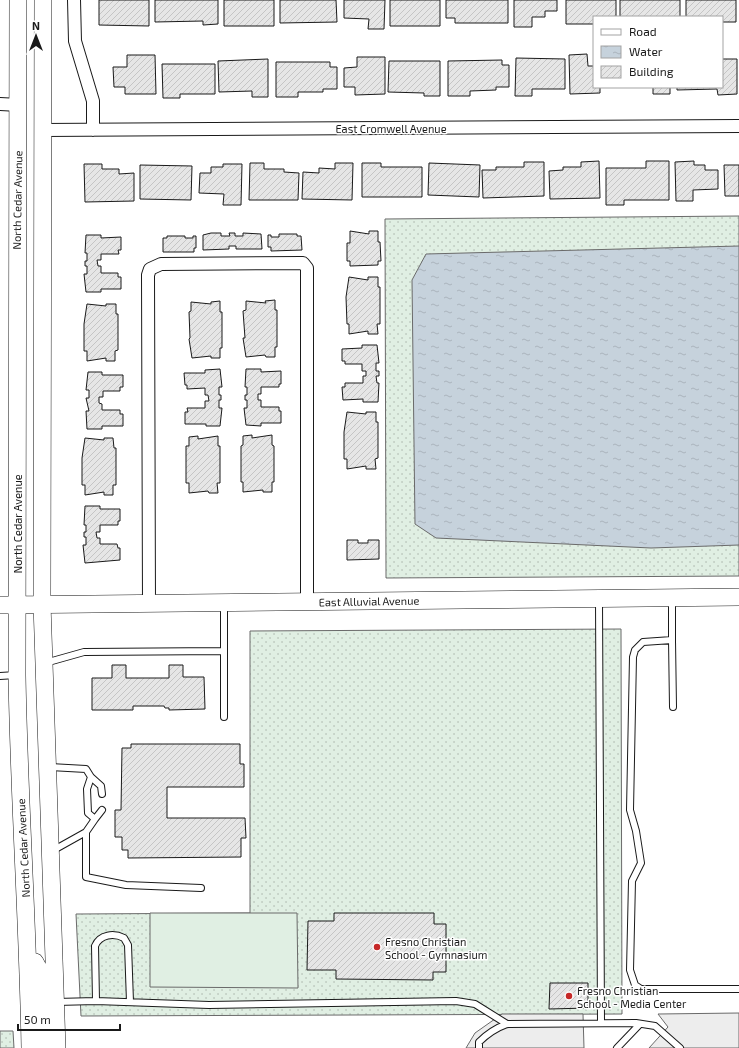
<svg xmlns="http://www.w3.org/2000/svg" width="739" height="1048" viewBox="0 0 739 1048" font-family="'Exo 2',sans-serif">
	<style>
		.grass { fill: url(#grass-dots); stroke: #6a6a6a }
		.garden { fill: #e0efe3; stroke: #6a6a6a }
		.parking { fill: #ededed; stroke: #6a6a6a }
		.water { fill: url(#water-ripples); stroke: #6a6a6a }
		.building { fill: url(#building-hatch); stroke: #1a1a1a }
		.lines { fill: none; stroke-linecap: round; stroke-linejoin: round }
		.service-casing { stroke: #1a1a1a; stroke-width: 8 }
		.minor-casing { stroke: #1a1a1a; stroke-width: 14 }
		.secondary-casing { stroke: #1a1a1a; stroke-width: 18 }
		.service { stroke: #fff; stroke-width: 6 }
		.minor { stroke: #fff; stroke-width: 12 }
		.secondary { stroke: #fff; stroke-width: 17 }
		.poi-dot { fill: #c62828; stroke: #fff; stroke-width: 1.5 }
		.labels { text-anchor: middle; dominant-baseline: central; stroke-width: 3; stroke-linejoin: round; paint-order: stroke }
		.street-label { font-size: 11px; fill: #1a1a1a; stroke: #fff }
		.poi-label { font-size: 11px; fill: #1a1a1a; stroke: #fff; text-anchor: start }
	</style>
	<defs>
		<pattern id="grass-dots" width="8" height="8" patternUnits="userSpaceOnUse"><rect width="8" height="8" fill="#e0efe3"/><path d="M2 2h.1M6 6h.1" fill="none" stroke="#c0ccc2" stroke-width="1.8" stroke-linecap="round"/></pattern>
		<pattern id="water-ripples" width="26" height="14" patternUnits="userSpaceOnUse"><rect width="26" height="14" fill="#c6d2dc"/><path d="M2 4q2-2 4 0t4 0M15 11q2-2 4 0t4 0" fill="none" stroke="#aab4bc"/></pattern>
		<pattern id="building-hatch" width="6" height="6" patternUnits="userSpaceOnUse"><rect width="6" height="6" fill="#e6e6e6"/><path d="M-1 1l2-2M0 6l6-6M5 7l2-2" fill="none" stroke="#c5c5c5"/></pattern>
	</defs>
	<rect width="100%" height="100%" fill="#fff"/>
	<path class="grass" d="M739 216V576L386 578 385 219Z
		M621 629 622 1014 81 1016 76 914 250 913V631Z
		M0 1031H13L14 1048H0Z"/>
	<path class="garden" d="M150 913H297L298 988 150 987Z"/>
	<path class="parking" d="M739 1013V1048H649L668 1027 658 1014Z
		M502 1014H583L584 1048H466L475 1033Z"/>
	<path class="water" d="M739 246V545L651 548 436 538 415 524 412 280 426 254Z"/>
	<path class="building" d="M99 0H149V26L99 25Z
		M155 0H218V24L203 25V21L155 22Z
		M224 0H274V26H224Z
		M280 0H336L337 22 280 23Z
		M344 0H385L384 29H368L369 19 344 18Z
		M390 0H440V26H390Z
		M446 0H508V23H455V18H446Z
		M514 0H557V11H545V17H532V27H514Z
		M566 0H616V17H594V24H566Z
		M620 0H680V17H620Z
		M686 0H736V22H722V17H686Z
		M587 54 588 66H594V87H600V93L570 94 569 55Z
		M127 55H155L156 94H125V87H114L113 67H127Z
		M357 57H385V94L355 95V87H344V68L357 67Z
		M516 58 565 59V89H532V96H515Z
		M268 59V97H252V91L219 92 218 61Z
		M722 59H737V94L718 95 717 89 677 90V87H722Z
		M502 60V65H509V87H496V90L470 91V96H448V61Z
		M389 61H440V96H424V93L388 92Z
		M276 62H330V67H337V89H323V92H298V97H276Z
		M162 64H215V94H180V98H163Z
		M621 87H670V94H653V87Z
		M599 161 600 198 550 199 549 171 563 170V167H581V162Z
		M646 161H669V200H624V205H606V168H646Z
		M694 161V165H705V170H718V189L693 190V201H676L675 162Z
		M524 162H544V196L483 198 482 170H496V167H524Z
		M250 163H264V169H284V172L299 173 298 200H249Z
		M335 163H353L352 200 302 199 303 172 319 173V168L335 169Z
		M362 163H381V167H422V197H362Z
		M429 163 480 165 479 197 428 195Z
		M84 164H102V169H119V174L134 173V201L85 202Z
		M223 164H242L241 205H223L224 194 199 193 200 173H211V167H223Z
		M140 165 192 166 191 200 140 199Z
		M724 165H739V196H725Z
		M350 231 369 234V231H378V242H380L381 261H378V265L350 266V261H347V243H350Z
		M211 233H221V236H230L229 233H235V236H243V233L261 234 262 249H236V246H229V249L203 250V235Z
		M279 234H297V236H301L302 250 271 251V247H268V235H271V237H279Z
		M86 235H101V238L121 237V250H118L119 254H101V260H97L98 266H101V273H118V277H121V289H101V292H86L84 274H87V266H85V261H87V253H85Z
		M167 236H185V238H193V236H196V248H194V252H163V238H167Z
		M349 277 368 280V277H378V287H380V324H377L378 334H368V331L349 334V324H347L346 297Z
		M275 300V310H277V347H275V357H266L265 355 246 357 243 338H245L243 311 246 310V301L266 303 265 301Z
		M220 301V312H222V348H220V358H211V356L192 358 189 339 190 338 189 312 191 311V302L211 304V302Z
		M87 304 106 306V304H116V314H118V350L115 351V361H106V358L87 361V351H84V324Z
		M362 345H377L379 363H376V371H379V376H376L377 383H379L378 402H363V399L343 400 342 387H345V383H363V376H366V371H362V364H345V361H342V349L362 348Z
		M220 369 222 387H219V395H221V400H219V408H222L220 426H206V424H185V412H188L187 408H205V401H209L208 395H205V388L187 389V385H185L184 373H205V370Z
		M246 369H261V372L281 371V384H279V387H261V394H258V400H261V407H279V411H281V423H261V426L246 425 244 408H247V400H245V395H247V387H245Z
		M88 372H102V375H123V387H120V391H103V397H99V403L102 404V410H120V414H123V426H102V429H87L86 411H89L86 398H89V390H86Z
		M347 412 366 414V412H376V422H378V458L375 459 376 469H366V466L347 469V459H344V432Z
		M252 435V438L272 435V445L274 446V482H272V492H263V490L243 492V482H241V446L243 445V436Z
		M198 436V439L218 436V446H220V483H217L218 493H209L208 491 189 493V483H186V446H189V437Z
		M85 438 104 440V438H113L114 448H116V485H113V495H104V492L85 495V485H82V458Z
		M85 506H100V509H120V521H118V525H100V532H96L97 538H100V544H117L118 548H120V560L85 563 83 545H86V537H84V532H86V525H84Z
		M347 540H358V543H368V540H379V559L347 560Z
		M112 665H126V678H169V665H183V677H204L205 709 169 710V708H165L164 706H133V710H92V678H112Z
		M131 744H240V764H244V787H167V818H245L246 838H241V857L128 858V850H122V837H115V810H121L122 748H131Z
		M334 913H434V924H446V972H433V980L336 979V970H307L308 921H334Z
		M550 983H588V1008L549 1009Z"/>
	<g class="lines">
		<g class="service-casing">
			<path id="service" d="M672 599V640L643 642 635 650 633 657 630 810 636 831 641 863 632 881 630 970 635 985 641 989H739
				M599 600 601 1023
				M672 640 673 707
				M45 663 84 652 224 651
				M0 676 16 675
				M224 717V604
				M50 767 86 769 91 777 87 789 88 813 95 819 86 832 52 851
				M91 777 101 786 102 794
				M95 819 102 810
				M86 832V877L126 885 201 888
				M96 1001 95 946C100 934 114 933 124 938L128 945 130 1002
				M56 1002 96 1001 209 1005 456 1001 475 1004 507 1024
				M479 1048V1042C488 1033 496 1028 507 1024L636 1023 655 1026 680 1048
				M617 1048 640 1024"/>
		</g>
		<g class="minor-casing">
			<path id="minor" d="M74 0 75 41 93 101V130
				M0 104 19 105
				M43 130 739 126
				M149 603 148 275 150 269 161 264 303 263 307 268V601"/>
		</g>
		<g class="secondary-casing">
			<path id="secondary" d="M18 0 17 675C19 800 28 924 30 1048
				M43 0 42 604 57 1048
				M0 605 739 597
				M28 960 35 962 42 975 45 1048"/>
		</g>
		<use href="#service" class="service"/>
		<use href="#minor" class="minor"/>
		<use href="#secondary" class="secondary"/>
	</g>
	<g class="poi-dot">
		<circle cx="377" cy="947" r="4"/>
		<circle cx="569" cy="996" r="4"/>
	</g>
	<g class="labels">
		<g class="street-label">
			<text x="391" y="128">East Cromwell Avenue</text>
			<text transform="translate(17 200) rotate(-89)">North Cedar Avenue</text>
			<text transform="translate(17 524) rotate(-90)">North Cedar Avenue</text>
			<text transform="translate(369 601) rotate(-1)">East Alluvial Avenue</text>
			<text transform="translate(23 848) rotate(-93)">North Cedar Avenue</text>
		</g>
		<g class="poi-label">
			<text x="385" y="941">Fresno Christian<tspan x="385" dy="13">School - Gymnasium</tspan></text>
			<text x="577" y="990">Fresno Christian<tspan x="577" dy="13">School - Media Center</tspan></text>
		</g>
	</g>
	<rect x="593" y="16" width="130" height="72" fill="#ffffff" stroke="#a3a3a3"/>
	<rect x="601" y="29" width="20" height="6" fill="#ffffff" stroke="#a3a3a3"/>
	<text x="629" y="36" font-size="12" fill="#1a1a1a">Road</text>
	<rect x="601" y="46" width="20" height="12" fill="url(#water-ripples)" stroke="#a3a3a3"/>
	<text x="629" y="56" font-size="12" fill="#1a1a1a">Water</text>
	<rect x="601" y="66" width="20" height="12" fill="url(#building-hatch)" stroke="#a3a3a3"/>
	<text x="629" y="76" font-size="12" fill="#1a1a1a">Building</text>
	<g transform="translate(36 36)" stroke="#ffffff" stroke-width="3" paint-order="stroke">
	<path d="M0-3L7 15L0 10L-7 15Z" fill="#1a1a1a"/>
	<text y="-6" font-size="11" font-weight="bold" text-anchor="middle" fill="#1a1a1a">N</text>
	</g>
	<path d="M18 1024v6h102v-6" fill="none" stroke="#1a1a1a" stroke-width="2"/>
	<text x="24" y="1024" font-size="12" fill="#1a1a1a" stroke="#ffffff" stroke-width="3" paint-order="stroke">50 m</text>
</svg>
